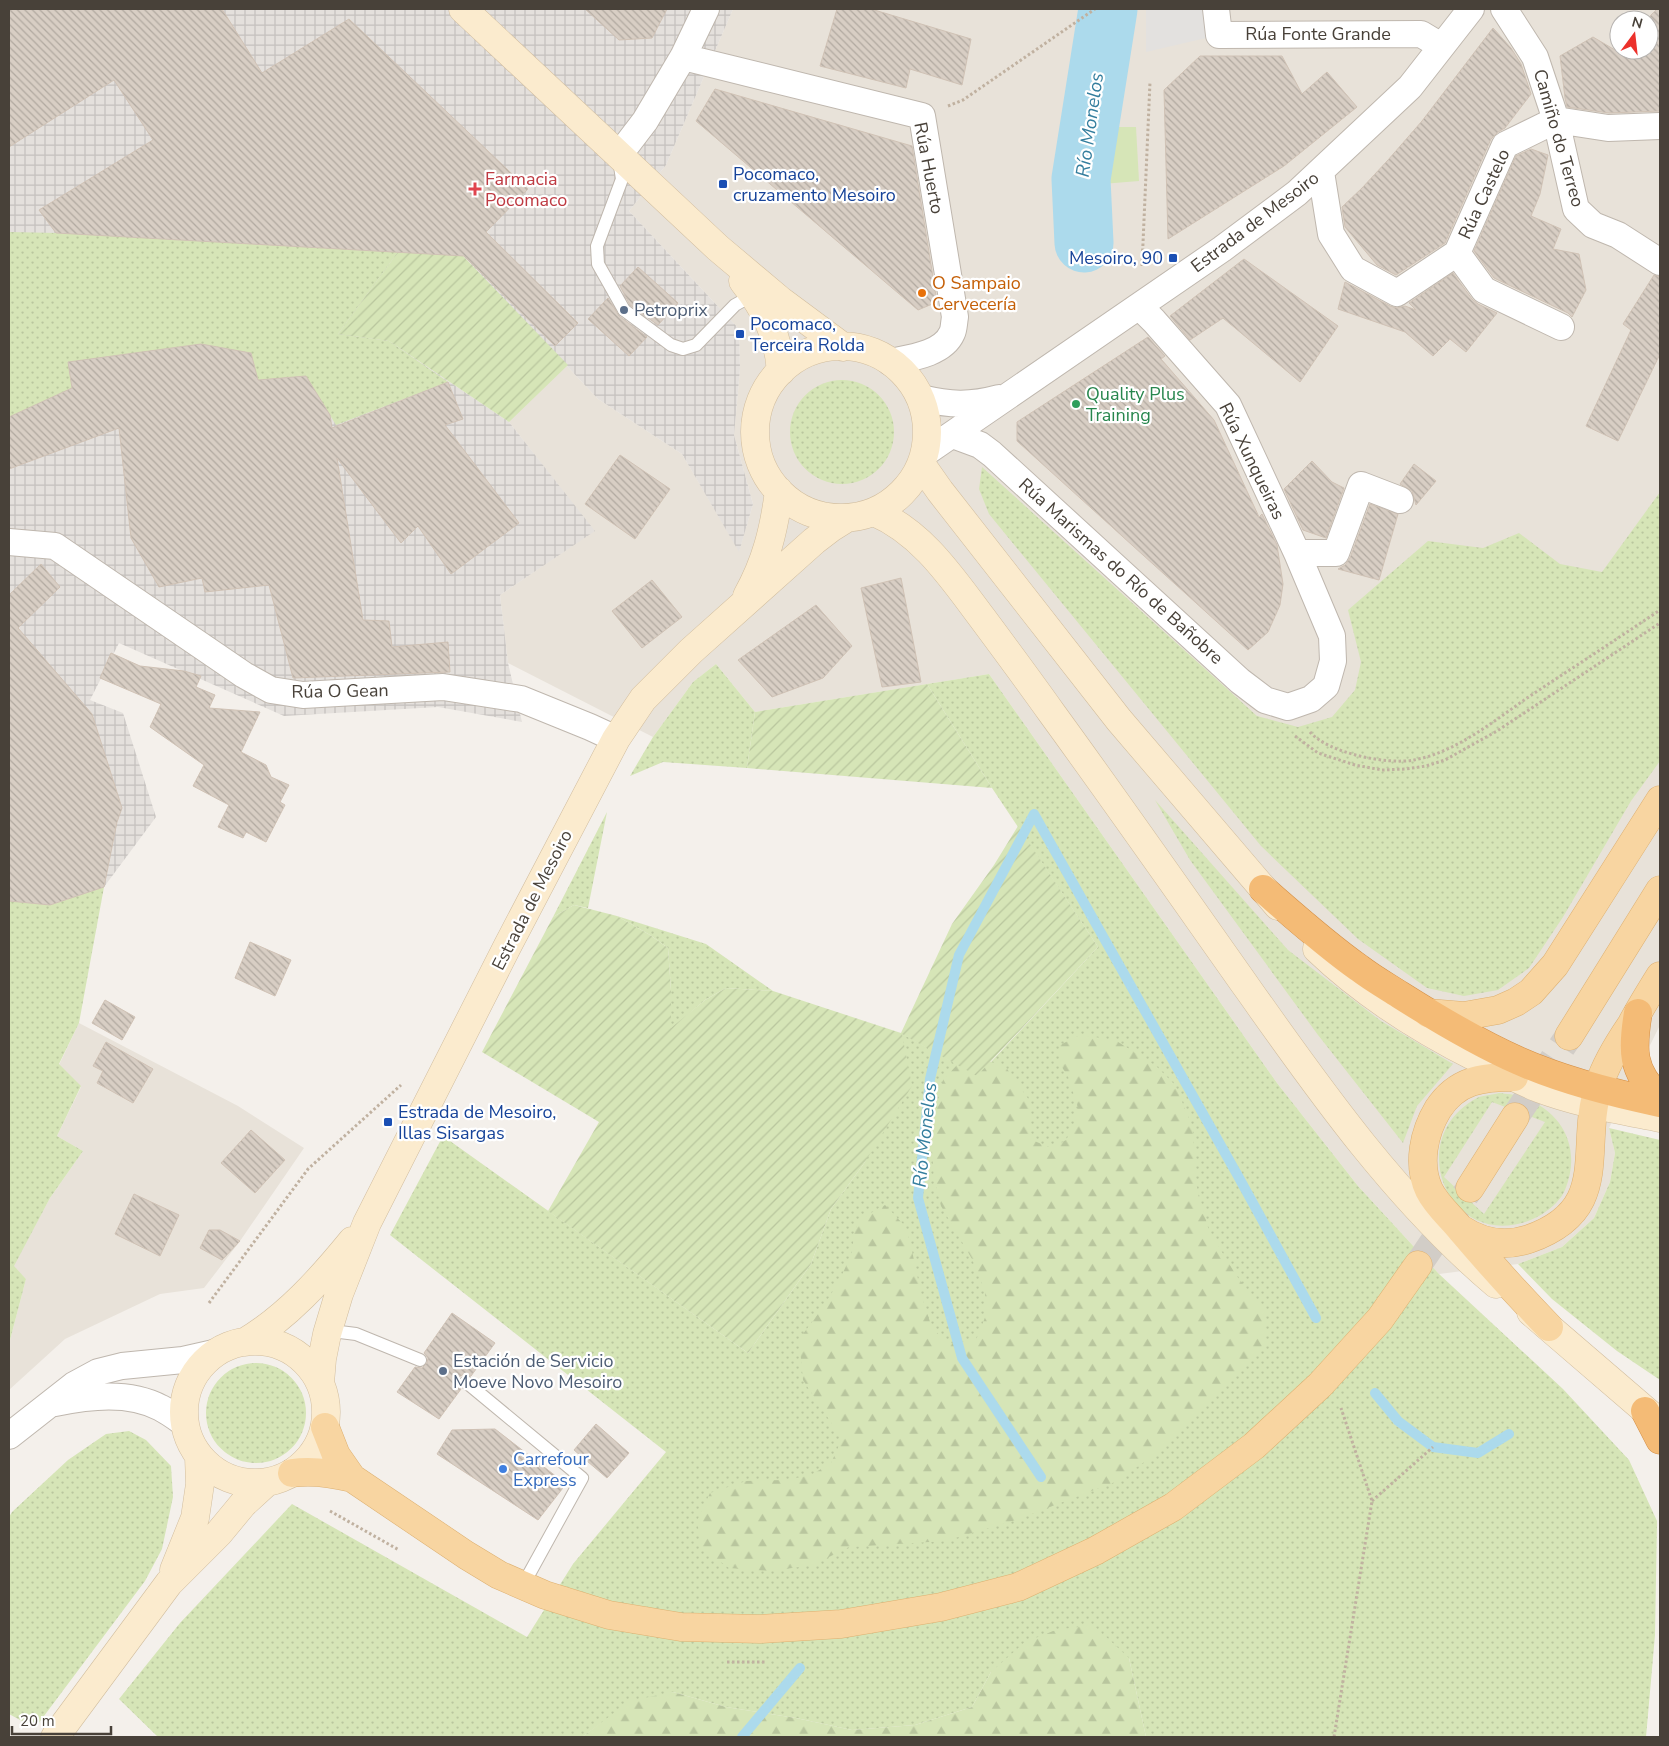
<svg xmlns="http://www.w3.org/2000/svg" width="1669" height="1746" viewBox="0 0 1669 1746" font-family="'Nunito Sans',sans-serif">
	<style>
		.residential { fill: #e8e2d9; fill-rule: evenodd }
		.industrial { fill: url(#industrial-grid) }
		.grass { fill: url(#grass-dots); fill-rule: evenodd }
		.forest { fill: url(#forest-firs) }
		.park { fill: #d6e5b7 }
		.garden { fill: url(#garden-furrows) }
		.parking { fill: #e3e1df }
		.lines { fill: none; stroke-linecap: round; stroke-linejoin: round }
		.stream { stroke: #acdaec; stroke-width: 10 }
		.river { stroke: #acdaec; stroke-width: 59 }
		.building { fill: url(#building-back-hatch); stroke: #d0c2b5 }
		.primary-tunnel { stroke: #d2cdc7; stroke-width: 28; stroke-dasharray: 28 14; stroke-linecap: butt }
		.lane-casing { stroke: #bfb7ae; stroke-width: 14 }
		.street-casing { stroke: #bfb7ae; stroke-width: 28 }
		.secondary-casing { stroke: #d1bd9e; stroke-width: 29 }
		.primary-casing { stroke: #ddb071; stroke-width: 29 }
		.highway-casing { stroke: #d48f46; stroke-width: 29 }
		.path { stroke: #c0b1a0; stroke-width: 3; stroke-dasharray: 2.5 2.5; stroke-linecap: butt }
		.lane { stroke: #fff; stroke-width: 12 }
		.street { stroke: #fff; stroke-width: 26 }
		.secondary { stroke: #fbebce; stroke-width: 28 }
		.primary { stroke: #f8d5a1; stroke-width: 28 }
		.highway { stroke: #f4bb76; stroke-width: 28 }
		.transit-dot { fill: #1a4fb4; stroke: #fff; stroke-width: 2 }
		.health-dot { fill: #e0444e; stroke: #fff; stroke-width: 2 }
		.food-dot { fill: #e8710a; stroke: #fff; stroke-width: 2 }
		.service-dot { fill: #5c6f8a; stroke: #fff; stroke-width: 2 }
		.leisure-dot { fill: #2e9e5b; stroke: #fff; stroke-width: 2 }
		.shop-dot { fill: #3f7fe0; stroke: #fff; stroke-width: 2 }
		.labels { text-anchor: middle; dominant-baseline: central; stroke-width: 4.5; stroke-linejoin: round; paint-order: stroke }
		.street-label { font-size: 18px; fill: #484139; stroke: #fff }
		.transit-label { font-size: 18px; fill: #164399; stroke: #fff; text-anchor: start }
		.health-label { font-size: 18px; fill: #be3a42; stroke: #fff; text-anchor: start }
		.food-label { font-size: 18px; fill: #c56008; stroke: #fff; text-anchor: start }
		.service-label { font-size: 18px; fill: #4e5e75; stroke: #fff; text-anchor: start }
		.leisure-label { font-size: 18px; fill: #27864d; stroke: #fff; text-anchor: start }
		.shop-label { font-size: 18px; fill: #366cbe; stroke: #fff; text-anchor: start }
		.water-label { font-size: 19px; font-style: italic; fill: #347e9e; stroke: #fff }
	</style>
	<defs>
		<pattern id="industrial-grid" width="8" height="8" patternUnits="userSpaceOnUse" patternTransform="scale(1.25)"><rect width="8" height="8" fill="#e4e0dc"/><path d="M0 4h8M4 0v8" fill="none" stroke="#c5c1be"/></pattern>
		<pattern id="grass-dots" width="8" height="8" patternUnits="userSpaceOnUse" patternTransform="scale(1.25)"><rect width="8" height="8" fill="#d6e5b7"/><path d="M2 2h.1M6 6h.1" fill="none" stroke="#b9c69e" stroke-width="1.8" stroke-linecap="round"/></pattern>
		<pattern id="forest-firs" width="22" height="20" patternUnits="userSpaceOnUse" patternTransform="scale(1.25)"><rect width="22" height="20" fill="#d6e5b7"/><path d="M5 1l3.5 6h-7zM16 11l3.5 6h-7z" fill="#b9c69e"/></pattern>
		<pattern id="garden-furrows" width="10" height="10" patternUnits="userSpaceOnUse" patternTransform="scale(1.25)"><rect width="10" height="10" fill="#d6e5b7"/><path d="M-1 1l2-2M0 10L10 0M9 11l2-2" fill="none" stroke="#b9c69e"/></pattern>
		<pattern id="building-back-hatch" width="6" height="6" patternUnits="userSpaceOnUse" patternTransform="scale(1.25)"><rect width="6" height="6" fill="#d8cec4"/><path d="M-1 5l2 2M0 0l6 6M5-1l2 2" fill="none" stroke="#b1a9a0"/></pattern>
	</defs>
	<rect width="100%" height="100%" fill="#f4f0eb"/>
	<path class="residential" d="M733 9H1660V1025L1609 1128 1615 1153 1610 1182 1594 1218 1562 1247 1518 1264 1439 1274 1358 1186 1277 1083 989 674 755 712 716 664 693 682 653 737 508 663 500 595 594 531 509 422 463 256 598 399 682 454 739 551 753 504 734 435 740 369 739 329 629 211 666 165ZM1619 20H1649V50H1619Z
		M79 1023 238 1106 304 1148 240 1241 204 1288 160 1294 65 1339 9 1390V1344L26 1279 13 1266 50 1198 83 1151 57 1136 81 1087 59 1065Z"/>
	<path class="industrial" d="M9 9H733L666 165 629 211 739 329 740 369 734 435 753 504 739 552 682 454 598 399 463 256 389 341 509 422 595 531 500 595 508 663 522 722 438 707 284 716 119 643 90 700 123 713 156 817 104 887 50 905 9 901Z"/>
	<path class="grass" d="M9 232 57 233 398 252 338 334 389 341 448 382 336 425 306 376 258 380 251 353 201 344 69 362 72 388 9 417Z
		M790 432a52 52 0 1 1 104 0a52 52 0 1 1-104 0Z
		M982 467 1257 716 1298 727 1332 717 1355 690 1361 662 1348 610 1428 541 1483 548 1519 533 1560 564 1602 572 1660 492V761L1631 801 1563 917 1529 968 1498 990 1464 996 1427 988 1358 939 1261 846 989 514 979 489Z
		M716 664 755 712 747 768 663 762 630 776 653 737 693 682Z
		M989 674 1277 1083 1358 1186 1439 1274 1563 1389 1629 1460 1657 1521 1655 1635 1646 1737H1146L1129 1658 991 1672 972 1707 915 1725 852 1730 796 1718 726 1707 673 1692 603 1722 582 1737H158L119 1699 180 1623 292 1504 527 1637 573 1564 666 1452 390 1235 443 1136 748 1353 811 1264 831 1209 865 1162 901 1033 978 1076 1098 947 992 788 927 684Z
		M1155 800 1288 950 1381 1021 1453 1064 1417 1106 1403 1143 1318 1035 1190 860Z
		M607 812 588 908 574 905 553 917Z
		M104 887 79 1023 59 1064 81 1086 57 1136 83 1151 50 1198 14 1266 26 1279 9 1344V901L50 905Z
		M617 916 706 944 773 991 726 988 705 1000 671 1029V990L668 948 650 935Z
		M1499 1093C1506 1094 1515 1094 1522 1097 1563 1111 1582 1149 1565 1190 1559 1204 1542 1216 1528 1221 1448 1250 1402 1138 1477 1098 1483 1095 1492 1095 1499 1093ZM1492 1102 1545 1122 1484 1214 1444 1177Z
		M1609 1128 1660 1140V1380L1617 1351 1552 1299 1518 1264 1562 1247 1594 1218 1610 1182 1615 1153Z
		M206 1413a50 50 0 1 1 100 0a50 50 0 1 1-100 0Z
		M129 1431 146 1440 171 1466 173 1497 162 1549 145 1581 35 1728 9 1714V1517L12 1512 68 1460 106 1434Z"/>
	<path class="forest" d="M1080 1035 1115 1040 1156 1066 1175 1085 1193 1128 1195 1180 1209 1231 1236 1275 1266 1314 1264 1344 1231 1380 1153 1456 1115 1482 1016 1520 945 1541 849 1547 813 1565 771 1571 729 1568 702 1548 697 1521 710 1493 746 1481 786 1480 811 1475 831 1463 842 1439 803 1380 799 1339C820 1313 840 1284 852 1252 854 1244 852 1233 857 1226 864 1216 875 1210 885 1205L904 1225 910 1241 921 1294 931 1325 946 1344 976 1340 986 1315 985 1291 972 1259 941 1206 934 1178 931 1137 943 1080 957 1065 973 1057 1005 1066 1029 1100V1117L1032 1140 1051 1148 1066 1140 1073 1127 1078 1108 1068 1076 1059 1063 1060 1045Z
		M1093 1625 1129 1658 1146 1737H582L630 1701 673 1692 726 1707 796 1718 852 1730 915 1725 972 1707 991 1672 1025 1642 1056 1630Z"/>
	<path class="park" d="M1102 127H1136L1139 181 1102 184Z"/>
	<path class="garden" d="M398 252 463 256 568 365 509 422 389 341 338 334Z
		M927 684 992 788 747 768 755 712Z
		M1018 826 1098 947 977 1076 902 1034 912 1086 865 1162 831 1209 811 1264 748 1353 548 1211 599 1122 482 1052 553 917 574 905 617 916 650 935 668 948 671 990V1028L705 1000 726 988 773 991 901 1033 952 924 994 865Z"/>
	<path class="parking" d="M1146 9H1216L1219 35 1146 52Z"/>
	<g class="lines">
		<path class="stream" d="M1034 814 959 955 930 1079 918 1198 962 1358 1041 1477
			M1034 814 1238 1176 1316 1318
			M1375 1393 1398 1421 1433 1447 1478 1453 1509 1434
			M742 1737 800 1668"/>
		<path class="river" d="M1084 243 1081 179 1108 9"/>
	</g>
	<path class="building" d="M9 9H222L262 73 349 19 528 189 486 232 578 323 555 346 464 256 56 233 39 210 153 140 114 80 9 147Z
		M585 9H667L652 38 619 40Z
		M837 9H871L971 39 962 85 910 69 906 88 820 66Z
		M1657 9H1660V111L1609 113 1567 107 1565 98 1560 56 1593 37 1615 50 1619 47V50H1649V20H1646Z
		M1493 28 1511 48 1521 64 1531 94 1505 128 1498 132 1491 139 1445 243 1396 275 1377 265 1345 227 1342 207 1362 188 1388 160 1422 121Z
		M1200 56H1282L1302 94 1327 72 1357 107 1284 166 1168 239 1164 90Z
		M715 89 912 146 937 302 918 310 696 121Z
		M1531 149 1548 155 1540 194 1531 216 1561 229 1553 249 1579 254 1586 290 1572 317 1568 313 1494 278 1474 251 1516 156Z
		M1244 259 1338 326 1300 382 1223 318 1190 340 1170 316Z
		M638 267 678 303 658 325 630 305 620 286Z
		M1453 273 1472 299 1478 304 1497 313 1466 352 1450 339 1433 356 1405 332 1338 309 1345 282 1390 306 1397 308 1405 306 1416 310 1409 303Z
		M1654 275 1660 277V354L1618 441 1586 426 1631 330 1623 324Z
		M608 298 619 316 647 337 629 356 588 319Z
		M1148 337 1165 356 1161 359 1214 420 1259 517 1262 514 1277 545 1283 584 1280 605 1268 632 1248 650 1017 441V422Z
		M201 344 251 353 258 380 306 376 330 415 332 428 448 382 463 419 445 425 519 523 451 574 418 526 401 543 337 458 363 620 389 621 392 647 448 642 450 672 293 678 269 585 205 592 202 578 159 587 131 538 119 428 9 469V417L72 388 68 362Z
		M620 455 670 489 635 539 585 504Z
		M1312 461 1332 482 1344 488 1326 538 1303 530 1284 489Z
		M1414 464 1436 481 1416 505 1412 491 1400 484Z
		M1370 504 1398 514 1379 580 1338 569 1345 565 1350 558Z
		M41 564 60 587 18 628 92 714 122 808 117 822 104 887 50 905 9 901V595Z
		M901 578 921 682 882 687 861 588Z
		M652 580 682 617 642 648 612 611Z
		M816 605 852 646 823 678 772 697 738 660Z
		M111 653 140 666 184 671 201 676 196 687 215 695 209 708 260 712 241 752 266 765 271 777 289 785 280 802 285 805 266 842 246 832 243 838 218 827 229 805 193 786 204 765 150 727 161 704 100 678Z
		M250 942 291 960 275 996 235 978Z
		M105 1000 135 1017 122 1040 92 1023Z
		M106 1042 153 1069 133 1103 97 1083 103 1071 93 1066Z
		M251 1130 285 1160 255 1193 221 1163Z
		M134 1194 179 1215 160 1256 115 1234Z
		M209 1230H220L240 1241 222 1260 200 1248Z
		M452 1313 495 1343 471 1376 464 1374 459 1377 458 1384 461 1389 439 1419 397 1392 415 1367 422 1368 427 1363 428 1358 424 1353Z
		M596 1424 629 1453 607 1478 574 1450Z
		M495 1429 566 1484 538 1520 437 1454 452 1430Z"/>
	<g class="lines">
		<path class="primary-tunnel" d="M1515 1117 1569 1036
			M1418 1265 1470 1188"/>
		<g class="lane-casing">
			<path id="lane" d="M619 160 622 179 597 246 598 264 624 310 671 345 683 349 696 345 735 305 744 300H756
				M327 1334 340 1332 356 1334 420 1360
				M466 1382 582 1478 523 1585"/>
		</g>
		<g class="street-casing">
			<path id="street" d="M1216 9 1219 35 1421 34 1441 46
				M1504 9 1535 57 1556 120 1576 209 1593 225 1618 235 1660 262
				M683 57 922 116 955 317C954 322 954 329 952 333 943 354 910 358 890 362
				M619 155 645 121 683 57 706 9
				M1321 172 1331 234 1353 269 1397 293 1457 253 1505 145 1556 120 1608 128 1660 126
				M1457 253 1484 290 1561 327
				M920 398C951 405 969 406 999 398
				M953 435 980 445 992 454 1240 681 1265 700 1288 707 1311 699 1326 686 1333 661 1332 636 1297 553 1228 405 1154 321 1140 307
				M925 453 1222 249 1297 193 1410 87 1471 9
				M9 542 55 546 244 675 271 690 303 695 443 687 521 699 590 727 616 739
				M1297 553H1336L1361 485 1400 500
				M55 1403C89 1396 129 1391 161 1408 169 1412 177 1418 184 1423
				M9 1436 74 1385 98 1372 122 1366 183 1360 214 1353"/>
		</g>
		<g class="secondary-casing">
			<path id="secondary" d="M463 9 718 248 781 301 843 347
				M743 281C765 309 778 334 781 371
				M755 432a86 86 0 1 1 172 0a86 86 0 1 1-172 0Z
				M921 464 940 491 1119 720 1278 906
				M874 512C923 533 952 578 983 619 1006 650 1029 681 1051 712 1118 804 1183 897 1248 989 1322 1094 1398 1201 1496 1284
				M747 596C766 562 774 530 779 491
				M1317 949C1364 994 1419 1029 1477 1058 1497 1069 1517 1079 1538 1088 1577 1103 1620 1110 1660 1118
				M1531 1312 1660 1423
				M184 1412a71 71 0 1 1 142 0a71 71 0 1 1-142 0Z
				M245 1342C287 1317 321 1279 352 1241
				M320 1383 322 1359 327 1334 339 1294 367 1223 507 947 616 739 643 699 691 651 814 541 831 528 847 518
				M174 1570 195 1518 200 1484 199 1457
				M55 1737 169 1583 219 1533 243 1504 267 1482"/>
		</g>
		<g class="primary-casing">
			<path id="primary" d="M1428 1013 1464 1016 1498 1010 1516 1002 1531 992 1555 965 1660 800
				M1569 1036 1660 890
				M1514 1077C1482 1077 1457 1080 1438 1109 1424 1132 1417 1164 1429 1190 1437 1206 1451 1217 1462 1231 1490 1264 1519 1296 1549 1327
				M1470 1188 1515 1117
				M1461 1229C1482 1243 1505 1247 1529 1239 1614 1209 1578 1149 1599 1085 1606 1063 1618 1044 1631 1025 1640 1008 1650 992 1660 976
				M325 1427 336 1455 352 1478
				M292 1473C313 1470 332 1473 352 1478L466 1555 499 1575 545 1595 609 1615 681 1627 760 1629 841 1624 941 1607 1018 1587 1095 1551 1173 1507 1254 1446 1320 1385 1380 1319 1418 1265"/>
		</g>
		<g class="highway-casing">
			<path id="highway" d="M1263 889C1294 916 1325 944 1359 968 1372 978 1386 986 1400 995 1438 1019 1478 1043 1519 1061 1564 1081 1612 1093 1660 1103
				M1638 1013C1632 1049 1631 1071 1660 1098
				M1645 1411 1660 1440"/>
		</g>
		<path class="path" d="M948 106 963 100 1095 9
			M1142 266 1150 82
			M1310 732C1328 753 1387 765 1414 760 1457 752 1495 720 1530 696 1574 667 1617 639 1660 610
			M1295 736 1318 753 1355 765 1382 770 1406 769 1426 766 1445 760 1497 731 1660 623
			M209 1303 308 1169 401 1085
			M1372 1501 1433 1447
			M330 1511 399 1550
			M727 1662H766
			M1334 1737 1372 1501 1341 1408"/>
		<use href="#lane" class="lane"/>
		<use href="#street" class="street"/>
		<use href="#secondary" class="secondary"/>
		<use href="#primary" class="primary"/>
		<use href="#highway" class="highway"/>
	</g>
	<g class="transit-dot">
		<rect x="718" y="179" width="10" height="10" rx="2.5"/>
		<rect x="1168" y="253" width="10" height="10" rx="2.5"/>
		<rect x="735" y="329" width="10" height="10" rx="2.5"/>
		<rect x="383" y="1117" width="10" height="10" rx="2.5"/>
	</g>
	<path class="health-dot" d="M472.5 181.5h5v5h5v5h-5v5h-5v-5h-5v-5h5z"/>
	<circle class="food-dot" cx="922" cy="293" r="5"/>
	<g class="service-dot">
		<circle cx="624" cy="310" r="5"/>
		<circle cx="443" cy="1371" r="5"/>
	</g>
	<circle class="leisure-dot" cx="1076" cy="404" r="5"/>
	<circle class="shop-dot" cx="503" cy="1469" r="5"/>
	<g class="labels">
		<g class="street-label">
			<text x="1318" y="34">Rúa Fonte Grande</text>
			<text transform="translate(1559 138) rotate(74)">Camiño do Terreo</text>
			<text transform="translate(929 168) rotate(79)">Rúa Huerto</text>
			<text transform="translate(1484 194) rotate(-65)">Rúa Castelo</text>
			<text transform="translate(1255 222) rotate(-37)">Estrada de Mesoiro</text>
			<text transform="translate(1252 461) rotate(64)">Rúa Xunqueiras</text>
			<text transform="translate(1121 571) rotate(42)">Rúa Marismas do Río de Bañobre</text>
			<text transform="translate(340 691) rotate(-1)">Rúa O Gean</text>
			<text transform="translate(532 900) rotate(-63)">Estrada de Mesoiro</text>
		</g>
		<g class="transit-label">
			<text x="733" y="174">Pocomaco,<tspan x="733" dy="21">cruzamento Mesoiro</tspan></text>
			<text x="1163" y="258" text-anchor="end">Mesoiro, 90</text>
			<text x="750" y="324">Pocomaco,<tspan x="750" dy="21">Terceira Rolda</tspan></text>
			<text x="398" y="1112">Estrada de Mesoiro,<tspan x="398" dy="21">Illas Sisargas</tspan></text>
		</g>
		<g class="health-label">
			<text x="485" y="179">Farmacia<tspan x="485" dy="21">Pocomaco</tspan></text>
		</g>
		<g class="food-label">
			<text x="932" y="283">O Sampaio<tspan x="932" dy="21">Cervecería</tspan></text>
		</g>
		<g class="service-label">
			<text x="634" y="310">Petroprix</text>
			<text x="453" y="1361">Estación de Servicio<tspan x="453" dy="21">Moeve Novo Mesoiro</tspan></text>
		</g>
		<g class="leisure-label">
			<text x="1086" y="394">Quality Plus<tspan x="1086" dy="21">Training</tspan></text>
		</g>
		<g class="shop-label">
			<text x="513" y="1459">Carrefour<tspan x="513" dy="21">Express</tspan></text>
		</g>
		<g class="water-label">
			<text transform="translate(1090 125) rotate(-82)">Río Monelos</text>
			<text transform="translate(925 1135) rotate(-84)">Río Monelos</text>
		</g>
	</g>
	<rect width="1669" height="1746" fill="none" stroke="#484139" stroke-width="20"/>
	<g transform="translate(1634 35) rotate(15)"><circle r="24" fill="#ffffff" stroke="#b6b3b0"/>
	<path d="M0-4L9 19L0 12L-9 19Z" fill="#ec312b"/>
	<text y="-8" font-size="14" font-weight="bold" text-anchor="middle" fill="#484139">N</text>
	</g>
	<path d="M12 1726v8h99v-8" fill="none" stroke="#484139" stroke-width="2.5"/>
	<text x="20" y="1726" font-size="15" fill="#484139" stroke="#ffffff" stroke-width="4" paint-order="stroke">20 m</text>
</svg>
